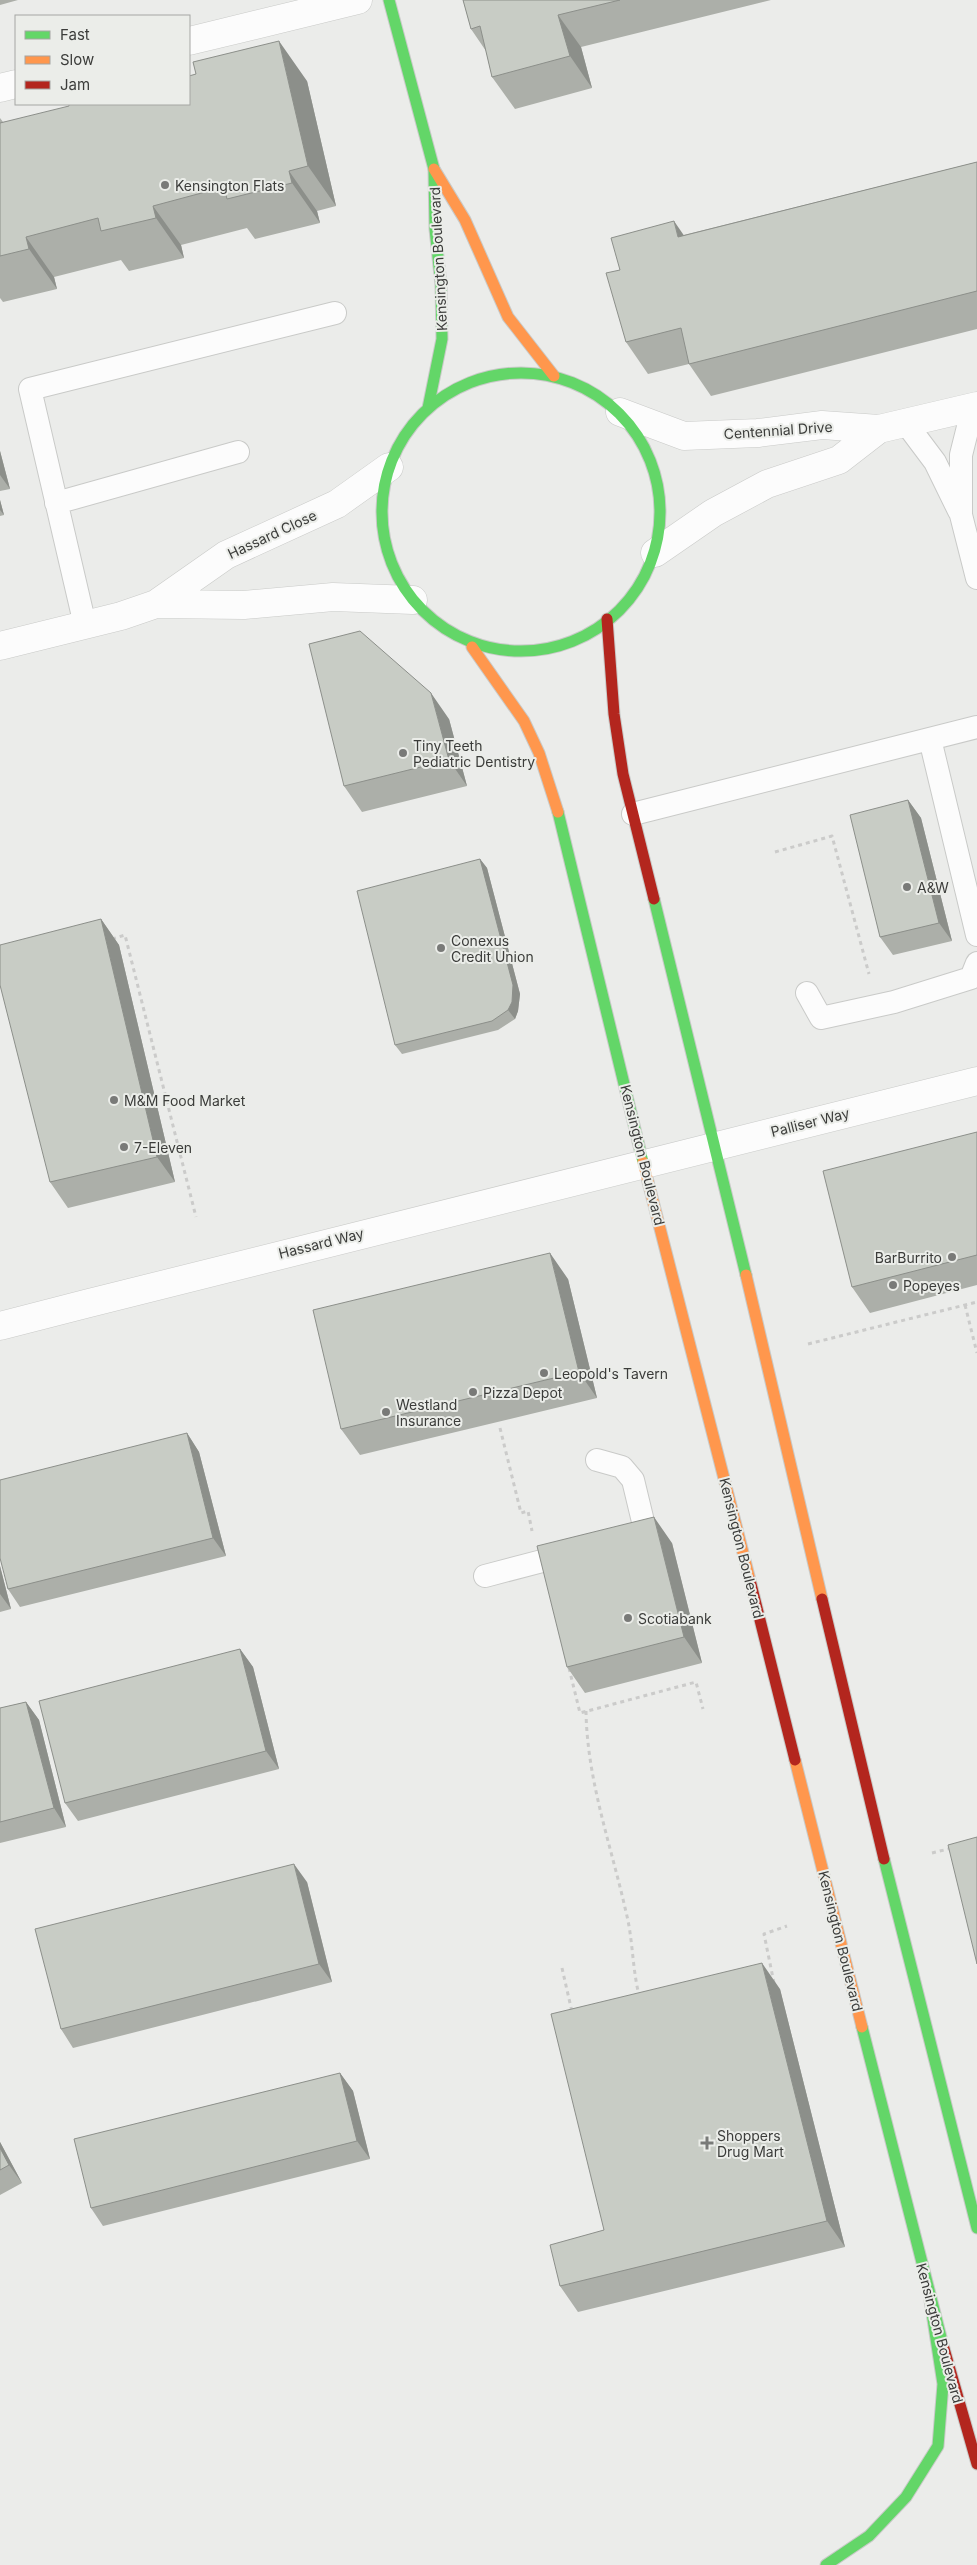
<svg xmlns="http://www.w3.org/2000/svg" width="977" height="2565" viewBox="0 0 977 2565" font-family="Inter,sans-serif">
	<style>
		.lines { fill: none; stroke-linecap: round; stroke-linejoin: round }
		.lane-casing { stroke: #c9cac8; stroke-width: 24 }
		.street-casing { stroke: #c9cac8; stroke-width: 29 }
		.fast-casing { stroke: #c9cac8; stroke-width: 13 }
		.slow-casing { stroke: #c9cac8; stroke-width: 13 }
		.jam-casing { stroke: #c9cac8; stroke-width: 13 }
		.path { stroke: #cbcbca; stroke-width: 3; stroke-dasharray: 4 4; stroke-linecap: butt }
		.lane { stroke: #fcfcfc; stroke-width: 22 }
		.street { stroke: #fcfcfc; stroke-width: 28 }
		.fast { stroke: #63d668; stroke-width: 11 }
		.slow { stroke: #ff974d; stroke-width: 11 }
		.jam { stroke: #b3261e; stroke-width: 11 }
		.wall { fill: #acafa9 }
		.shaded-wall { fill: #8c8f8a }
		.building { fill: #c8ccc5; stroke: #8c8f8a }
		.poi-dot { fill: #797a78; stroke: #ebede9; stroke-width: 2 }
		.labels { text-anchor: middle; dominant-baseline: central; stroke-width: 4; stroke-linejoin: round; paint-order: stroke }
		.poi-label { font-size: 14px; fill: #3b3c3a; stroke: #ebede9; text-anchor: start }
		.street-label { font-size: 14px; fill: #3b3c3a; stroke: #ebede9 }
	</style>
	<rect width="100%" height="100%" fill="#ebecea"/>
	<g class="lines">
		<g class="lane-casing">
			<path id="lane" d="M973 407 961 455V515L977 578
				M905 422 935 462 959 511
				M56 503 238 452
				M85 625 30 389 335 313
				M930 739 977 935
				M633 814 977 727
				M807 993 821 1018 894 1002 971 978 977 963
				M597 1460 622 1467 633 1480 646 1534 632 1538
				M485 1576 569 1554"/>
		</g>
		<g class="street-casing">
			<path id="street" d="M189 41 358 0
				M0 88 16 84
				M620 412 684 436 758 433 822 425 879 429 977 406
				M655 553 713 513 767 484 839 460 879 429
				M156 604 244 605 333 597 413 600
				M0 646 121 616 156 604 226 555 337 504 389 467
				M0 1326C325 1242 651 1162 977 1081"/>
		</g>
		<g class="fast-casing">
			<path id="fast" d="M389 0 434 169 435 229 441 285 442 339 428 408
				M382 512a139 139 0 1 1 278 0a139 139 0 1 1-278 0Z
				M558 812 643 1162
				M654 899 746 1275
				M884 1859 977 2228
				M862 2027 943 2345
				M826 2565 869 2536 906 2497 938 2446 943 2384 930 2300"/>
		</g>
		<g class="slow-casing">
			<path id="slow" d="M434 169 465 220 508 317 554 376
				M472 647 524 721 539 753 558 812
				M643 1162 750 1580
				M746 1275 822 1599
				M795 1760 862 2027"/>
		</g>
		<g class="jam-casing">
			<path id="jam" d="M607 619 614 714 623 774 654 899
				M750 1580 795 1760
				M822 1599 884 1859
				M943 2345 977 2464"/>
		</g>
		<path class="path" d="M775 852 832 836 869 974
			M112 939 125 935 196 1217
			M965 1305 977 1353
			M808 1344 977 1302
			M500 1428 521 1513 528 1511 532 1531
			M569 1668 580 1713 696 1682 703 1709
			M586 1711C587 1780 611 1845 626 1912 633 1939 632 1967 639 1995
			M932 1853 952 1848
			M562 1968 572 2012
			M774 1983 764 1934 787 1926"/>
		<use href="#lane" class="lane"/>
		<use href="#street" class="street"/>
		<use href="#fast" class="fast"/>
		<use href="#slow" class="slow"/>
		<use href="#jam" class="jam"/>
	</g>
	<path class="wall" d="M0 0H18L0 5Z
		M463 0H771L581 47 592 88 515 109 492 77 486 51 471 29Z
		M307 81 336 206 317 211 320 223 255 239 247 228 181 245 184 258 129 271 121 260 54 277 57 289 3 302 0 298V118L3 122Z
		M977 162V329L711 396 689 364 648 374 626 342 620 270 684 235Z
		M0 451 10 489 0 491Z
		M0 500 4 515 0 516Z
		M449 719 467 786 362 812 344 786Z
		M908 800 921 818 952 941 893 955 880 937Z
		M480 859 487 868 520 994 518 1011 515 1019 498 1030 402 1054 395 1045Z
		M101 919 119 945 175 1182 68 1208 50 1182Z
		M977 1132V1285L870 1313 852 1287Z
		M568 1279 597 1398 360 1455 341 1429Z
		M187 1433 199 1452 226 1556 20 1607 8 1589Z
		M672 1543 702 1663 585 1693 567 1667Z
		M0 1566 11 1609 0 1612Z
		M240 1649 253 1667 279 1769 78 1821 65 1803Z
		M26 1702 39 1720 66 1827 0 1843V1708Z
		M307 1882 332 1982 73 2048 61 2029Z
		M780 1989 845 2247 578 2312 560 2286 604 2230Z
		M340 2073 353 2091 370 2159 103 2226 91 2208Z
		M0 2142 22 2183 0 2195Z"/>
	<path class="shaded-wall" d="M558 15 581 47 592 88 570 56Z
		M279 41 307 81 336 206 308 166Z
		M289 171 317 211 320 223 292 183Z
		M153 206 181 245 184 258 156 218Z
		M674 221 696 253 678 237Z
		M26 237 54 277 57 289 29 249Z
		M0 451 10 489 0 475Z
		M0 500 4 515 0 510Z
		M431 693 449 719 467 786 449 760Z
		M908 800 921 818 952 941 939 923Z
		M480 859 487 868 520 994 518 1011 515 1019 508 1010Z
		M101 919 119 945 175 1182 157 1157Z
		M550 1253 568 1279 597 1398 579 1372Z
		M187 1433 199 1452 226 1556 213 1538Z
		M654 1517 672 1543 702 1663 684 1637Z
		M0 1566 11 1609 0 1594Z
		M240 1649 253 1667 279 1769 266 1751Z
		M26 1702 39 1720 66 1827 54 1808Z
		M294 1864 307 1882 332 1982 319 1964Z
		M762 1963 780 1989 845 2247 827 2221Z
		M340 2073 353 2091 370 2159 357 2141Z
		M0 2142 22 2183 9 2165 0 2148Z"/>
	<path class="building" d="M463 0H620L558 15 570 56 492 77 480 26 471 29Z
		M279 41 308 166 289 171 292 183 227 199 224 187 153 206 156 218 101 231 98 218 26 237 29 249 0 256V123L69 106V104H189V76L196 74 193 62Z
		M977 162V291L689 364 681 328 626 342 606 273 620 270 611 238 674 221 678 237Z
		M360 631 431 693 449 760 344 786 309 644Z
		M908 800 939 923 880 937 850 815Z
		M480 859 513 985 512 1002 508 1010 492 1021 395 1045 357 891Z
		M101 919 157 1157 50 1182 0 985V945Z
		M977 1132V1255L852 1287 823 1171Z
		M550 1253 579 1372 341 1429 313 1310Z
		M187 1433 213 1538 8 1589 0 1558V1480Z
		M654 1517 684 1637 567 1667 537 1546Z
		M240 1649 266 1751 65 1803 39 1701Z
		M26 1702 54 1808 0 1822V1708Z
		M977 1837V1964L948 1845Z
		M294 1864 319 1964 61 2029 35 1929Z
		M762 1963 827 2221 560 2286 550 2245 604 2230 551 2014Z
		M340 2073 357 2141 91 2208 74 2139Z
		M0 2148 9 2165 0 2170Z"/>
	<g class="poi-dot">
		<circle cx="165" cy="185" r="5"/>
		<circle cx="403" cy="753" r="5"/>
		<circle cx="907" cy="887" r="5"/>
		<circle cx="441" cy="948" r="5"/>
		<circle cx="114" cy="1100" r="5"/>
		<circle cx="124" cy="1147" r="5"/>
		<circle cx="952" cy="1257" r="5"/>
		<circle cx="893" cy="1285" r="5"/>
		<circle cx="544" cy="1373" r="5"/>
		<circle cx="473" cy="1392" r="5"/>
		<circle cx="386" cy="1412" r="5"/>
		<circle cx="628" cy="1618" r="5"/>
		<path d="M704.5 2135.5h5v5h5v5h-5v5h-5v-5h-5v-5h5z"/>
	</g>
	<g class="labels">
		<g class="poi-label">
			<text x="175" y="185">Kensington Flats</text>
			<text x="413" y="745">Tiny Teeth<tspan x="413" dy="16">Pediatric Dentistry</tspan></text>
			<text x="917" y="887">A&amp;W</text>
			<text x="451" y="940">Conexus<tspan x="451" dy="16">Credit Union</tspan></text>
			<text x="124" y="1100">M&amp;M Food Market</text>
			<text x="134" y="1147">7-Eleven</text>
			<text x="942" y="1257" text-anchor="end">BarBurrito</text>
			<text x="903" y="1285">Popeyes</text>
			<text x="554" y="1373">Leopold's Tavern</text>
			<text x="483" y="1392">Pizza Depot</text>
			<text x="396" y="1404">Westland<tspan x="396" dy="16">Insurance</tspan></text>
			<text x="638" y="1618">Scotiabank</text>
			<text x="717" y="2135">Shoppers<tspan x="717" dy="16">Drug Mart</tspan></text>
		</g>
		<g class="street-label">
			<text transform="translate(438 259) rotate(-93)">Kensington Boulevard</text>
			<text transform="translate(778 430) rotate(-4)">Centennial Drive</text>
			<text transform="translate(272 534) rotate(-25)">Hassard Close</text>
			<text transform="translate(810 1122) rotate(-14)">Palliser Way</text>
			<text transform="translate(643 1155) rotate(76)">Kensington Boulevard</text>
			<text transform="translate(321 1243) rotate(-14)">Hassard Way</text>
			<text transform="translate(742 1548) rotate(76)">Kensington Boulevard</text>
			<text transform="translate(841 1941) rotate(76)">Kensington Boulevard</text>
			<text transform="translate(940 2333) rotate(75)">Kensington Boulevard</text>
		</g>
	</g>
	<rect x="15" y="15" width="175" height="90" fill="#ebede9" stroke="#a5a6a3"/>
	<rect x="25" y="31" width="25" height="8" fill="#63d668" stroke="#a5a6a3"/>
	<text x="60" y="40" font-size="15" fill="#3b3c3a">Fast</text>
	<rect x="25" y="56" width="25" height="8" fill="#ff974d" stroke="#a5a6a3"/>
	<text x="60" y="65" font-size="15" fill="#3b3c3a">Slow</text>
	<rect x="25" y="81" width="25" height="8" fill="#b3261e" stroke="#a5a6a3"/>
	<text x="60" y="90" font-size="15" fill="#3b3c3a">Jam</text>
</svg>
